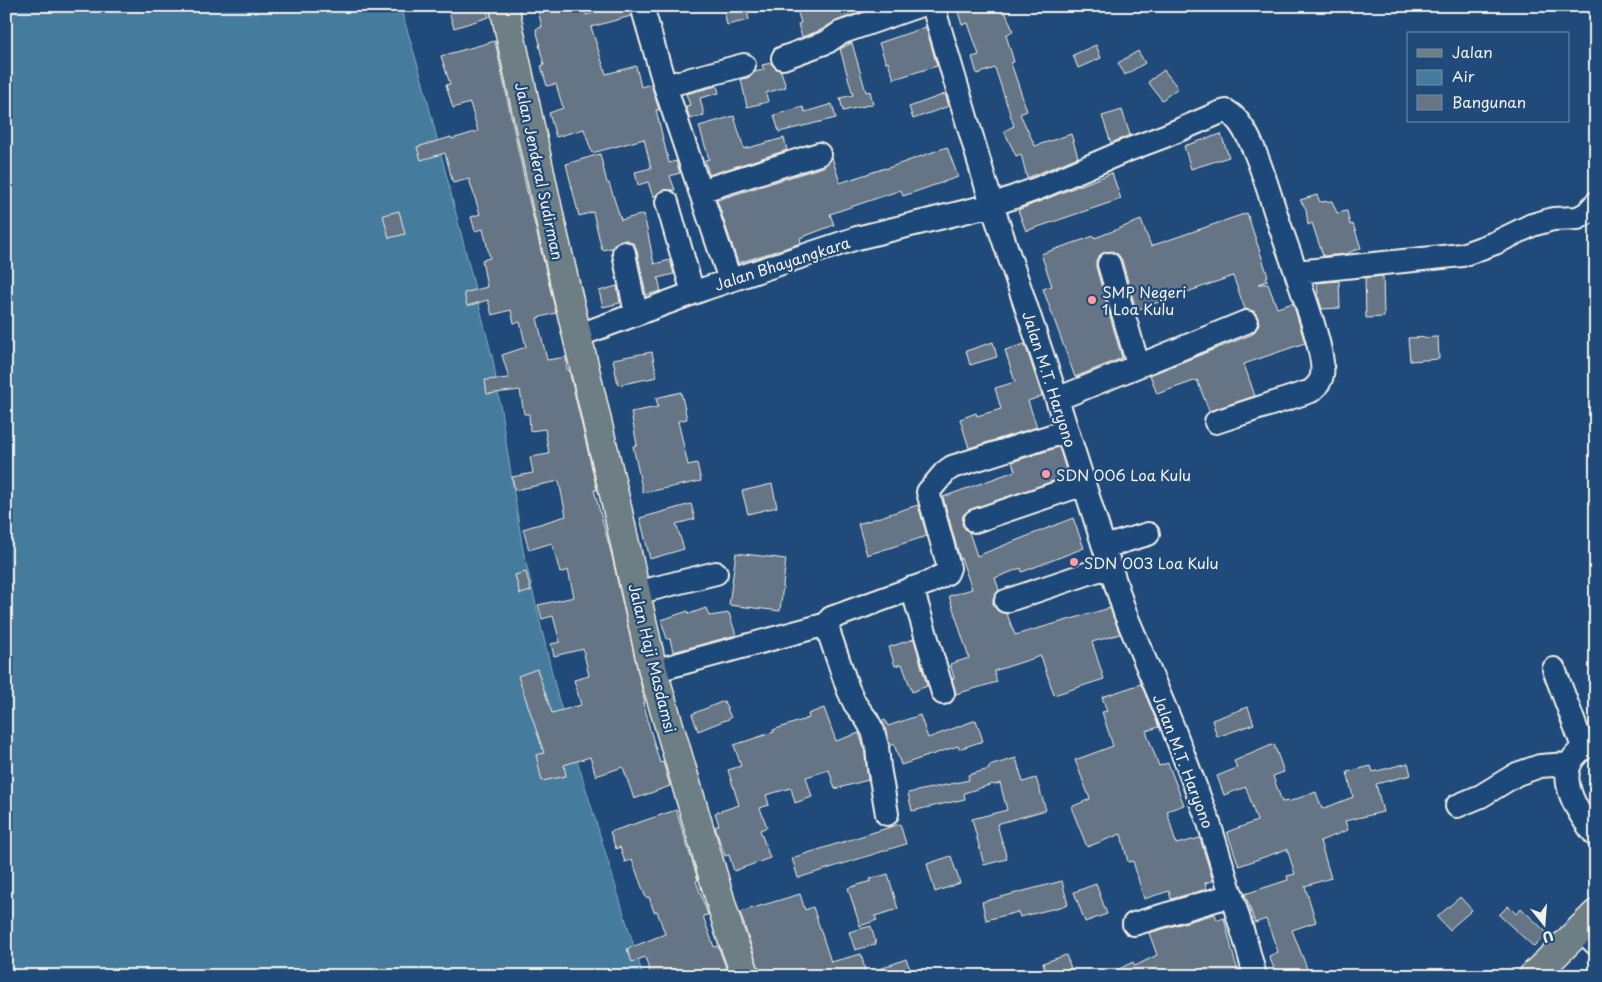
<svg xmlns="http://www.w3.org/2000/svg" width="1602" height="982" viewBox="0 0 1602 982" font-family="'Playpen Sans',sans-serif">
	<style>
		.water { fill: #447c9d; stroke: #8aabbb }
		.building { fill: #657585; stroke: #f4f1e8 }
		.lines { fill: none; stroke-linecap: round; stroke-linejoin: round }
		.minor-casing { stroke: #f4f1e8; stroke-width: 26 }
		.major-casing { stroke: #f4f1e8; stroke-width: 31 }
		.highway-casing { stroke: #f4f1e8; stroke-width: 31 }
		.minor { stroke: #1f4a7a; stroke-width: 22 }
		.major { stroke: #6d7e84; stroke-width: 28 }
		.highway { stroke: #6d7e84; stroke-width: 28 }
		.poi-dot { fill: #ff9aa2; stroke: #1f4a7a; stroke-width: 2 }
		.labels { text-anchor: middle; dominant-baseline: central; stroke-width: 4.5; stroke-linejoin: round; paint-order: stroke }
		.street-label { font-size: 15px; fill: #f4f1e8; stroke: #1f4a7a }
		.poi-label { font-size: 15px; fill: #f4f1e8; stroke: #1f4a7a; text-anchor: start }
	</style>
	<rect width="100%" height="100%" fill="#1f4a7a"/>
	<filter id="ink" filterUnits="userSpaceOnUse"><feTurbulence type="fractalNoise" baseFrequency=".02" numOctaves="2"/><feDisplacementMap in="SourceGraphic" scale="10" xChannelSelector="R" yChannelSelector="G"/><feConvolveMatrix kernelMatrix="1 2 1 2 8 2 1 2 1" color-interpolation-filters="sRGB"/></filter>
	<g filter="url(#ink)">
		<path class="water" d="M6 6H400L423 83 493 360 523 550 557 694 643 976H6Z"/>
		<path class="building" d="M447 6H485L489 17 454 28Z
			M551 6H584L586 15 619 6H629L631 16 591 27 606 74 636 66 641 87 651 84 659 110H656L669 163 676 161 680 173 670 176 675 190H663L653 197 648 182 638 185 635 172 651 168 644 139 592 153 584 129 556 137 549 113 563 108 556 84 547 86 541 66 544 65 539 45 540 44 536 29 542 27 538 10Z
			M723 6H746L749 20 727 25Z
			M796 6H877L836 21 821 30 802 37 798 24 801 23Z
			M967 6H1003L1013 31 1006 35 1014 62 1011 63 1027 111 1020 114 1035 146 1071 134 1078 157 1027 178 1021 154 1016 156 1004 131 1014 126 995 68 977 74 972 57 979 55 968 23 962 25 957 9Z
			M926 27 937 66 894 79 888 62 886 63 879 43Z
			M495 41 528 196 556 313 537 318 547 360 566 357 567 370H569L597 490H594L611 552 645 703H643L648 719H647L660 763 663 762 670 786 634 799 623 767 596 776 590 757 564 765 566 776 542 781 536 755 544 753 518 676 537 669 552 713 581 705 574 680 589 676 583 649 554 656 551 644 560 642 553 616 542 619 538 605 574 597 568 570 560 573 552 543 529 550 523 529 566 516 559 481 515 490 512 477 533 473 530 457 549 454 545 429 530 431 529 414H524L520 390 487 394 485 380 509 378 502 355 526 347 520 322 514 323 511 310 492 315 488 300 467 306 464 293 487 287 482 260 490 258 483 229 475 231 471 217 480 214 469 179 453 183 445 153 421 160 417 147 451 137 452 139 478 131 470 103 453 108 446 85 450 84 441 56Z
			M852 43 866 92 870 91 873 104 843 111 840 98 853 95 840 49Z
			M1096 45 1101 58 1078 68 1073 55Z
			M1138 51 1145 63 1125 75 1118 63Z
			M771 63 775 68 781 71 786 87 766 93 768 102 747 107 741 79 748 78 754 72 764 70 762 65Z
			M1164 70 1178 88 1162 100 1148 82Z
			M717 86 719 93 700 98 704 115 690 119 686 106 690 105 686 94Z
			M945 94 949 106 913 119 909 107Z
			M832 104 836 118 779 132 774 115 803 107 805 112Z
			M1122 110 1130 135 1111 143 1102 116Z
			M734 116 744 149 784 138 787 150 709 175 705 160 709 159 699 126Z
			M1221 134 1229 157 1191 169 1184 146Z
			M947 147 958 177 903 196 901 190 830 214 834 225 800 238 801 243 738 263 717 200 823 167 829 162 832 157 840 183 885 168V169Z
			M600 154 607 183H609L621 220 644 214 654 264 670 260 674 274 658 278 661 291 646 295 637 250 634 244 628 240H621L616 243 612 248 602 250 593 212 579 216 566 164Z
			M1112 173 1121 199 1026 231 1018 210Z
			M1317 195 1320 202 1332 201 1337 213 1347 211 1350 225 1353 224 1361 248 1345 254 1323 256 1312 223 1308 225 1306 209 1300 200Z
			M399 211 405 234 389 238 383 215Z
			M1247 213 1268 276 1266 277 1267 281 1258 284H1268L1277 308 1293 303 1305 343 1244 364 1255 396 1209 411 1197 380 1157 394 1150 375 1253 334 1259 324 1258 318 1254 311 1245 309 1233 276 1136 310 1122 260 1118 254 1112 251 1105 252 1100 255 1096 260V267L1122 358 1075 377 1043 289 1052 286 1041 254 1094 236 1095 238 1141 220 1151 246Z
			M1383 276 1384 317 1366 318 1365 278Z
			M1339 281 1340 308 1322 309 1318 296 1317 283Z
			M617 286 620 303 603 307 599 291Z
			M1438 337 1439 359 1410 361 1408 338Z
			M993 342 997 357 970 365 966 351Z
			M1025 344 1042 396 1028 401 1037 427 969 448 960 419 976 413 977 416 1001 409 995 388 1015 382 1005 350Z
			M652 352 657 377 618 385 613 359Z
			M681 392 687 419 678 421 688 465 697 463 701 481 643 493 633 446 637 445 631 412 658 407 656 398Z
			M1059 447 1068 476 971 509 963 515 962 525 969 532 977 556 1073 518 1084 548 1022 572 1021 568 995 578 999 590 993 598V605L998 611 1007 614 1015 635 1110 608 1120 634 1092 642 1104 679 1054 695 1041 656 994 671 997 682 956 694 952 679 954 678 950 664 969 658 949 596 972 589 961 558 960 559 943 497 1015 471 1012 462Z
			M772 484 777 507 748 514 742 491Z
			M691 504 695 519 676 524 684 549 650 559 640 518Z
			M918 505 927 536 867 555 858 524Z
			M736 553 786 559 780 611 729 605Z
			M526 572 531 591 520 594 515 575Z
			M706 608 709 616 729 613 736 635 673 652 670 639H667L661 620 688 611 689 614Z
			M914 639 927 686 912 692 902 664 895 666 889 647Z
			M1141 684 1159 727 1146 731 1159 766 1168 763 1184 805 1167 811 1176 844 1200 838 1213 881 1205 883 1207 889 1171 899 1169 891 1144 899 1133 861 1128 862 1121 834 1087 847 1071 807 1090 799 1075 760 1113 746 1102 712 1107 711 1102 697Z
			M724 701 731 718 698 731 692 714Z
			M1248 707 1254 724 1217 737 1212 720Z
			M824 708 836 741 859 733 864 748 868 780 835 789 829 770 806 777 812 797 795 803 791 788 766 795 769 805 760 808 767 827 760 830 770 858 734 871 729 855 725 856 719 839 715 827 719 825 715 813 739 805 728 770 741 766 734 745 774 732 773 730 809 718 808 714Z
			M920 715 928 738 976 720 983 741 959 749 958 746 901 765 894 744 890 746 882 721 885 720 888 726Z
			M1274 744 1284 772 1273 776 1282 802 1288 801V802L1316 792 1322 809 1353 797 1347 772 1371 766 1373 772 1408 763 1411 775 1376 784 1383 812 1345 821 1348 830 1320 841 1331 878 1305 886 1316 922 1292 930 1310 976H1277L1269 956 1278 952 1266 919 1255 923 1245 894 1288 880 1287 876 1295 874 1287 849 1239 866 1227 832 1257 821 1246 787 1224 795 1217 776 1237 768 1234 761Z
			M1016 758 1023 782 1036 778 1046 810 997 824 1007 859 984 865 972 819 1007 810 1000 783 994 785 993 784 964 793 965 799 912 811 908 793 969 780 968 775 989 769V766Z
			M676 810 698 880 696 881 708 915 703 916 714 947 718 946 729 976H651L645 957 632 962 627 949 665 934 657 911 654 912 649 897 646 898 632 860 625 862 620 847 616 849 610 832Z
			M900 824 906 844 798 878 792 858Z
			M951 856 960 883 935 892 927 864Z
			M888 874 898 909 875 916 877 920 860 926 848 888 871 881 870 879Z
			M1062 881 1068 905 1020 917 1018 912 986 920 982 902Z
			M1096 884 1107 914 1085 922 1074 892Z
			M800 894 805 910 813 907 831 962 861 954 866 974 906 959 911 971 897 976H761L740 912Z
			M1460 897 1472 910 1449 930 1437 917Z
			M1508 906 1516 914 1521 908 1547 933 1534 947 1499 915Z
			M1215 914 1217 920 1224 918 1235 962 1241 976H1105L1133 962 1135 966 1157 955 1149 933Z
			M871 926 876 944 855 950 849 932Z
			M1066 955 1073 973 1065 976H1047L1043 963Z"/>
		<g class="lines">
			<g class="minor-casing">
				<path id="minor" d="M642 6 665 86 730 280
					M933 6 992 205 1057 399 1125 613 1172 725 1209 823 1247 946 1255 976
					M783 58 827 42 840 33 918 6
					M665 86 744 65
					M700 191 819 154
					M667 202 693 293
					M624 253 636 314
					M1109 264 1138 365
					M577 336 704 289 857 238 992 205 1039 188 1125 151 1165 136 1219 113 1226 111C1251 122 1268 191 1277 217 1283 236 1290 254 1296 272L1462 255 1495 243 1532 225 1553 219 1578 218 1587 213 1596 203
					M1057 399 1246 322
					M1216 422 1311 391C1316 387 1321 382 1322 375 1326 354 1303 295 1296 272
					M975 521 1084 484
					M1104 547 1148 534
					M912 588 943 693
					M636 593 716 573
					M1006 601 1110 566
					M1554 669 1583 747
					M653 671 827 624
					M1596 742C1546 762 1572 806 1596 836
					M1457 806 1481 796 1517 774 1540 766 1568 764
					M887 814 879 767 877 746 873 731 867 720 855 704 848 689 830 636 827 624 831 618 930 582 947 573 949 568 928 492 945 472 952 467 1067 431
					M1134 924 1232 895
					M1581 930 1596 944"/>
			</g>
			<g class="major-casing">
				<path id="major" d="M1533 976 1596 914"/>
			</g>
			<g class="highway-casing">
				<path id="highway" d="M504 6 551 224 614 494 653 671 729 930 746 976"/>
			</g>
			<use href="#minor" class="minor"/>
			<use href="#major" class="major"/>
			<use href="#highway" class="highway"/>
		</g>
	</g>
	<g class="poi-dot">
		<circle cx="1092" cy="300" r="5"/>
		<circle cx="1046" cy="474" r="5"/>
		<circle cx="1074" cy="562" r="5"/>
	</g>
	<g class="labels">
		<g class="street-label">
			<text transform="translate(540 171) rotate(78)">Jalan Jenderal Sudirman</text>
			<text transform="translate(782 263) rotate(-18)">Jalan Bhayangkara</text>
			<text transform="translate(1050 379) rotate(72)">Jalan M.T. Haryono</text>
			<text transform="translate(653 658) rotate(76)">Jalan Haji Masdamsi</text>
			<text transform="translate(1184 761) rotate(69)">Jalan M.T. Haryono</text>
		</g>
		<g class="poi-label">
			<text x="1102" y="291">SMP Negeri<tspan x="1102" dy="17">1 Loa Kulu</tspan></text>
			<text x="1056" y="474">SDN 006 Loa Kulu</text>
			<text x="1084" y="562">SDN 003 Loa Kulu</text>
		</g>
	</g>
	<rect width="1602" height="982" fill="none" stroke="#1f4a7a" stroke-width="25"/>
	<rect x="12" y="12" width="1577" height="957" fill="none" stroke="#f4f1e8" stroke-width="2" filter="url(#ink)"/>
	<rect x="1407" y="32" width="162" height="90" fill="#1f4a7a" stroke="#748da6"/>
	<rect x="1417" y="49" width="25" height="8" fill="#6d7e84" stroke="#748da6"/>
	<text x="1452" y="58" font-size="15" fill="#f4f1e8">Jalan</text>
	<rect x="1417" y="70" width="25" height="15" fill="#447c9d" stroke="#748da6"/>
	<text x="1452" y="82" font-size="15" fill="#f4f1e8">Air</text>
	<rect x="1417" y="95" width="25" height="15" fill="#657585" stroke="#748da6"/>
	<text x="1452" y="108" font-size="15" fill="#f4f1e8">Bangunan</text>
	<g transform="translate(1544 924) rotate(163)" stroke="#1f4a7a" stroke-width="4" paint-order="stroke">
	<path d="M0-4L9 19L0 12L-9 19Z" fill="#f4f1e8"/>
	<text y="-8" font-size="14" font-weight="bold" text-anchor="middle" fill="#f4f1e8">U</text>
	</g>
</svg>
